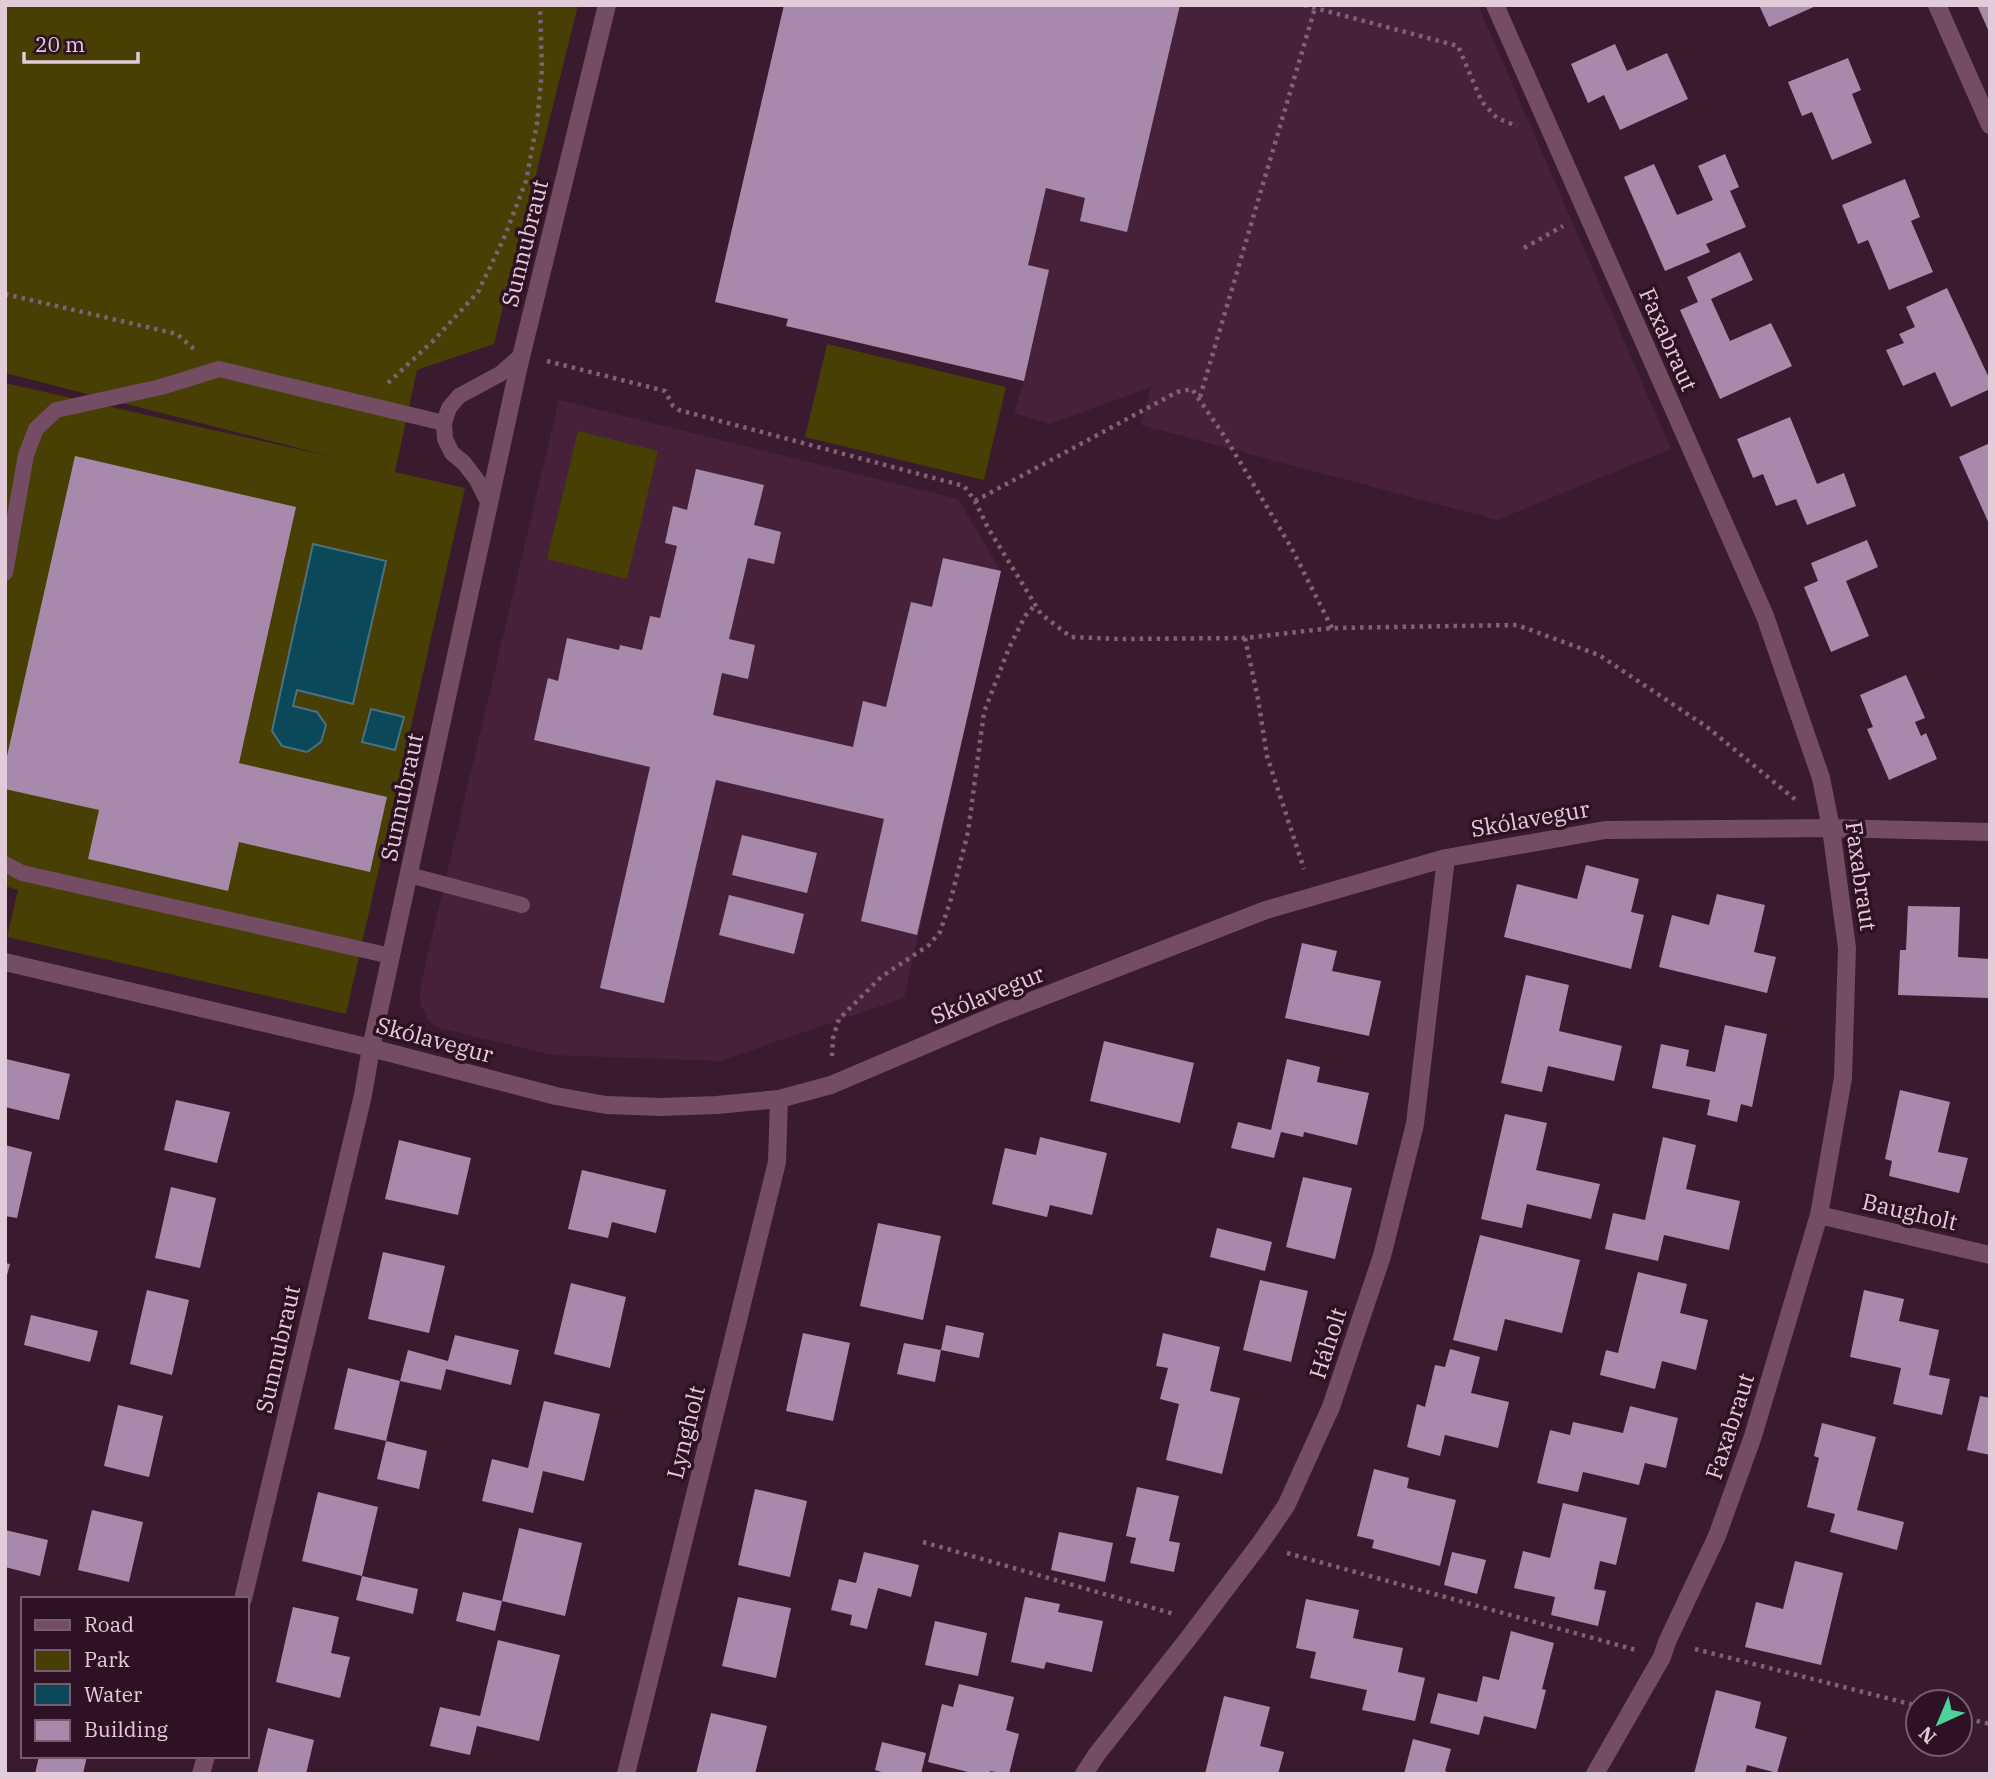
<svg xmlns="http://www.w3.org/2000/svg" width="1995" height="1779" viewBox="0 0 1995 1779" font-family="'IBM Plex Serif',serif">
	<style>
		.built { fill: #47213a }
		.green { fill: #473f03 }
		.water { fill: #0b495a; stroke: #4c7080; stroke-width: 2 }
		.building { fill: #a78aab }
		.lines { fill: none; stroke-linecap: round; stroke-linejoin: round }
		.path { stroke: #7e6273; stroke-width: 4.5; stroke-dasharray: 3.5 5; stroke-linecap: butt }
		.service { stroke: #744d65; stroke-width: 16 }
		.minor { stroke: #744d65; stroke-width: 18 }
		.labels { text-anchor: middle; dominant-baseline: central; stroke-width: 7; stroke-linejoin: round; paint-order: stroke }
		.street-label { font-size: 23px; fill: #e2ccd9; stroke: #2f1125 }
	</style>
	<rect width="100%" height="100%" fill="#3a1a2f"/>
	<path class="built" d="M1014 5H1478L1671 449 1497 520 1141 425 1151 387 1050 424 1014 413 1024 381 1049 270 958 249Z
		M559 400 958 499 1001 571 904 998 720 1061 551 1055 436 1027 427 1018 421 1005 420 994 421 983Z"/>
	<path class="green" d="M5 5H578L494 344 417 370 395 472 465 488 346 1014 7 937 18 890 5 886V383L333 457 5 373Z
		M827 344 1006 387 984 480 805 437Z
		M578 431 658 451 627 579 547 559Z"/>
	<path class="water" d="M313 544 386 561 353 704 297 690 293 706 317 712 326 725 321 742 307 752 282 746 272 731Z
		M371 709 404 717 395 750 362 742Z"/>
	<path class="building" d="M784 5H1180L1127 232 1080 221 1085 198 1046 188 1028 265 1049 270 1024 381 786 326 788 319 715 302Z
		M1759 5H1818L1769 27Z
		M1977 5H1990V34Z
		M1615 44 1627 71 1667 53 1688 99 1620 130 1604 95 1588 103 1571 64Z
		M1848 58 1861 90 1852 94 1872 143 1832 160 1812 112 1802 116 1788 82Z
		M1725 154 1739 187 1730 191 1746 227 1706 244 1710 252 1665 271 1624 177 1654 164 1677 215 1713 200 1698 166Z
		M1905 179 1920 217 1911 221 1933 272 1889 290 1868 240 1858 244 1842 205Z
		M1740 252 1753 280 1711 299 1730 341 1771 323 1792 366 1720 399 1680 310 1698 302 1687 277Z
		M1947 288 1990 380V389L1951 407 1935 372 1903 386 1886 350 1904 343 1899 334 1915 327 1906 307Z
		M1790 417 1817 484 1844 473 1856 506 1807 525 1796 499 1776 506 1763 474 1753 478 1737 439Z
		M1990 443V526L1959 457Z
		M75 456 296 507 239 763 387 797 370 872 239 842 228 891 88 859 99 810 5 789V765Z
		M696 469 764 485 754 525 781 532 774 564 748 558 729 639 755 645 748 679 722 673 713 715 853 747 863 701 886 707 911 602 932 607 943 558 1001 571 917 935 861 921 884 819 716 780 664 1003 600 988 650 767 534 740 548 678 558 681 567 638 619 650 620 645 642 650 650 616 660 618 677 546 665 543 673 506 687 510Z
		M1867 540 1878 567 1846 581 1869 636 1831 652 1804 587 1818 581 1811 563Z
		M1906 675 1925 718 1915 722 1921 736 1926 733 1937 759 1889 780 1867 729 1873 727 1860 695Z
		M742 835 817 853 807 893 732 875Z
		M1586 865 1639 879 1631 912 1644 915 1631 969 1504 937 1517 884 1577 899Z
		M1717 894 1765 905 1754 952 1776 957 1767 993 1659 967 1672 915 1709 925Z
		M729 895 804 914 794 954 719 935Z
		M1908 906 1960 907 1958 957 1990 959V998L1898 995 1900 950H1906Z
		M1302 943 1337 951 1332 971 1381 981 1369 1036 1285 1018Z
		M1526 975 1569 985 1559 1031 1622 1046 1614 1081 1548 1066 1542 1092 1501 1083Z
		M1725 1025 1767 1034 1752 1107 1741 1104 1737 1122 1707 1115 1710 1100 1652 1088 1661 1044 1689 1050 1686 1066 1715 1072Z
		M1104 1041 1194 1063 1180 1123 1090 1101Z
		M6 1059 70 1074 59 1120 5 1107Z
		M1287 1059 1320 1067 1317 1082 1369 1093 1357 1145 1304 1132 1303 1137 1281 1132 1274 1158 1231 1148 1238 1122 1271 1130Z
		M1900 1090 1950 1102 1938 1152 1968 1158 1959 1193 1889 1176 1892 1161 1885 1159Z
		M176 1100 230 1112 217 1163 164 1150Z
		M1505 1114 1547 1123 1536 1170 1600 1184 1591 1219 1527 1204 1522 1228 1481 1219Z
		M1040 1137 1107 1153 1092 1215 1050 1205 1047 1217 992 1204 1005 1148 1036 1155Z
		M1663 1137 1696 1145 1686 1189 1740 1201 1729 1250 1664 1235 1658 1261 1605 1249 1613 1213 1645 1220Z
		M399 1140 471 1158 458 1215 385 1199Z
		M5 1145 32 1152 17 1218 5 1216Z
		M582 1170 666 1190 656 1233 612 1222 608 1238 568 1229Z
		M1303 1177 1352 1188 1335 1259 1286 1247Z
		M171 1187 216 1198 200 1268 155 1258Z
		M878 1223 941 1236 923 1320 860 1306Z
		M1217 1228 1272 1242 1265 1271 1210 1257Z
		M1480 1235 1580 1260 1562 1333 1505 1319 1497 1351 1453 1340Z
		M383 1252 445 1266 429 1333 368 1319Z
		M5 1263 10 1264 6 1279H5Z
		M1638 1272 1687 1284 1680 1313 1708 1320 1696 1370 1662 1361 1655 1389 1600 1375 1606 1350 1618 1353Z
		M1260 1280 1308 1291 1291 1362 1243 1350Z
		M571 1283 626 1297 610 1368 554 1354Z
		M147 1290 189 1300 172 1375 130 1364Z
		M1864 1290 1904 1299 1899 1321 1939 1330 1929 1375 1950 1379 1942 1415 1893 1404 1901 1368 1850 1357Z
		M31 1315 98 1331 90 1362 24 1345Z
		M946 1325 984 1333 979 1358 941 1350Z
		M803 1333 850 1343 833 1421 786 1411Z
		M1163 1333 1220 1347 1210 1391 1240 1398 1222 1474 1166 1460 1179 1404 1160 1399 1168 1368 1156 1366Z
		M455 1335 519 1350 511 1385 446 1369 441 1390 400 1381 408 1350 448 1361Z
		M904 1343 941 1350 935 1382 897 1374Z
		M1450 1349 1480 1357 1471 1393 1509 1402 1498 1448 1445 1435 1440 1456 1407 1447 1417 1404 1425 1407 1435 1365 1445 1367Z
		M348 1368 400 1381 386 1441 427 1451 419 1489 377 1479 386 1441 334 1429Z
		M1980 1396 1990 1398V1455L1967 1450Z
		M544 1401 600 1414 584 1481 543 1471 533 1513 482 1501 492 1459 528 1468Z
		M118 1405 163 1416 149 1477 104 1466Z
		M1630 1406 1678 1418 1666 1468 1645 1463 1639 1485 1583 1472 1578 1492 1537 1483 1550 1430 1570 1435 1573 1422 1623 1433Z
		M1822 1423 1876 1437 1857 1510 1904 1522 1897 1550 1830 1532 1835 1514 1807 1507 1819 1458 1814 1456Z
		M1374 1469 1409 1478 1407 1488 1456 1500 1440 1566 1372 1548 1374 1540 1357 1536Z
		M1137 1487 1179 1496 1169 1541 1180 1543 1174 1572 1130 1563 1136 1538 1126 1536Z
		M755 1489 807 1501 790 1577 738 1565Z
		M318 1492 378 1507 362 1576 302 1561Z
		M1563 1503 1627 1518 1616 1565 1600 1561 1594 1589 1606 1591 1598 1626 1551 1615 1555 1597 1514 1588 1523 1551 1550 1558Z
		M92 1510 143 1522 129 1582 78 1570Z
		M519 1528 582 1543 565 1616 502 1601Z
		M5 1530 48 1540 40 1576 5 1567Z
		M1059 1532 1113 1543 1105 1582 1051 1570Z
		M864 1552 919 1565 911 1597 878 1588 867 1629 850 1625 852 1615 831 1610 839 1579 856 1583Z
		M1452 1552 1486 1560 1477 1594 1444 1585Z
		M1795 1561 1843 1573 1821 1665 1745 1647 1756 1602 1783 1609Z
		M362 1576 418 1589 413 1614 356 1600Z
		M463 1592 502 1601 495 1631 456 1621Z
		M738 1597 791 1608 776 1678 722 1666Z
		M1025 1597 1060 1604 1058 1612 1103 1621 1092 1672 1046 1662 1044 1669 1011 1662Z
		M1306 1599 1359 1610 1353 1638 1403 1648 1398 1672 1425 1678 1415 1721 1362 1710 1367 1690 1310 1678 1316 1652 1296 1648Z
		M293 1607 339 1617 331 1653 350 1657 340 1698 276 1682Z
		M935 1621 987 1633 978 1676 925 1665Z
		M1511 1631 1554 1643 1542 1689 1546 1690 1536 1729 1484 1716 1479 1735 1430 1723 1438 1693 1477 1702 1483 1676 1499 1680Z
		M498 1640 560 1655 539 1741 477 1726 470 1755 430 1746 440 1707 480 1716Z
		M959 1684 1014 1697 1006 1730 1019 1734 1009 1774 990 1771 989 1774H976L928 1762 942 1704 953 1707Z
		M1716 1690 1761 1702 1755 1728 1787 1737 1777 1773 1747 1765 1745 1774H1694Z
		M1224 1696 1270 1707 1260 1746 1284 1752 1278 1774H1205Z
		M711 1713 767 1726 755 1774H696Z
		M268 1728 314 1740 306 1774H257Z
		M1413 1739 1451 1749 1445 1771 1452 1774H1404Z
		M882 1742 926 1753 921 1774H888L875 1770Z
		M39 1756H87L83 1774H35Z"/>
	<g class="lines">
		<path class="path" d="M1304 5 1458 46 1482 102 1497 118 1517 126
			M1524 248 1563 226
			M5 294 177 334 194 349
			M547 361 665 391 673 406 679 410 964 486 975 501 988 528 1041 614 1071 637 1120 639 1245 638 1332 628 1517 625 1599 655 1707 727 1797 801
			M388 383 434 340 478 292 504 238 526 181 537 123 542 70 540 5
			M1200 397 1315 8
			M975 501 1177 392 1192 389 1225 437 1291 547 1332 628
			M1245 638 1258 699 1267 756 1304 869
			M832 1056 833 1038 839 1019 881 977 929 945 940 932 951 899 968 832 984 712 1009 648 1025 616 1035 605
			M923 1542 1174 1614
			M1287 1553 1636 1650
			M1695 1649 1918 1706
			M1960 1717 1990 1724"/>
		<path class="service" d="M489 504 477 480 464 463 452 453 445 439 444 423 449 408 459 396 500 374 522 355
			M5 573 26 455 36 429 56 410 161 387 219 369 444 423
			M5 864 22 873 391 956
			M409 875 522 905"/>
		<path class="minor" d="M1495 5 1765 616 1821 778 1831 828 1847 948 1843 1078 1819 1215 1753 1436 1717 1536 1667 1642 1662 1657 1595 1774
			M1937 5 1990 125
			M5 962 371 1048 556 1096 606 1105 661 1107 717 1105 779 1099 831 1085 998 1014 1266 910 1446 858 1605 830 1831 828 1990 832
			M1819 1215 1990 1255
			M243 1599 363 1095 371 1048 519 365 607 5
			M201 1774 206 1756
			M626 1774 777 1162 779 1099
			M1084 1774 1097 1754 1187 1640 1259 1545 1286 1506 1331 1407 1382 1256 1415 1124 1446 858"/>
	</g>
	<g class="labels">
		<g class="street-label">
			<text transform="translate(524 243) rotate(-76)">Sunnubraut</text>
			<text transform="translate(1669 339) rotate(66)">Faxabraut</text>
			<text transform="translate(401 797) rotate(-78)">Sunnubraut</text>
			<text transform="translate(1530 818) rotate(-10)">Skólavegur</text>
			<text transform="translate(1862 876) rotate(82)">Faxabraut</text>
			<text transform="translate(987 994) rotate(-22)">Skólavegur</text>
			<text transform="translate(435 1039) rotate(15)">Skólavegur</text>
			<text transform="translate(1910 1211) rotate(13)">Baugholt</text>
			<text transform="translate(1327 1343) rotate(-72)">Háholt</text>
			<text transform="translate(277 1349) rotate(-77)">Sunnubraut</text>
			<text transform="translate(1729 1426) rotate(-72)">Faxabraut</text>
			<text transform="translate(685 1432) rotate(-76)">Lyngholt</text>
		</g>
	</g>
	<rect width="1995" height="1779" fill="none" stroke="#e2ccd9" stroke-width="14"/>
	<rect x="21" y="1597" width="228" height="161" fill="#2f1125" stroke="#775c6d" stroke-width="2"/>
	<rect x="35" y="1620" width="35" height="10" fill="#744d65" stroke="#775c6d" stroke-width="2"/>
	<text x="84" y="1632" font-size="21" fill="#e2ccd9">Road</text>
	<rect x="35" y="1650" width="35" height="21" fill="#473f03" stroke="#775c6d" stroke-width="2"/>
	<text x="84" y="1667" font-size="21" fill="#e2ccd9">Park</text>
	<rect x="35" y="1684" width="35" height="21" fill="#0b495a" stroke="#775c6d" stroke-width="2"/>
	<text x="84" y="1702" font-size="21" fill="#e2ccd9">Water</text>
	<rect x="35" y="1720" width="35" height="21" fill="#a78aab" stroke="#775c6d" stroke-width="2"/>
	<text x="84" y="1737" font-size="21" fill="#e2ccd9">Building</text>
	<g transform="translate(1939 1723) rotate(224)"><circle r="33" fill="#2f1125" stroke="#775c6d" stroke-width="2"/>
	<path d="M0-5L12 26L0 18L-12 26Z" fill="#4dd39a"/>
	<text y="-10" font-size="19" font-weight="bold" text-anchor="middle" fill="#e2ccd9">N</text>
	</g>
	<path d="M24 52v10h114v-10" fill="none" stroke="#e2ccd9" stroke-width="3.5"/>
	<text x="35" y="52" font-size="21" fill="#e2ccd9" stroke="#2f1125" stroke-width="5" paint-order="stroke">20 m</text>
</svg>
